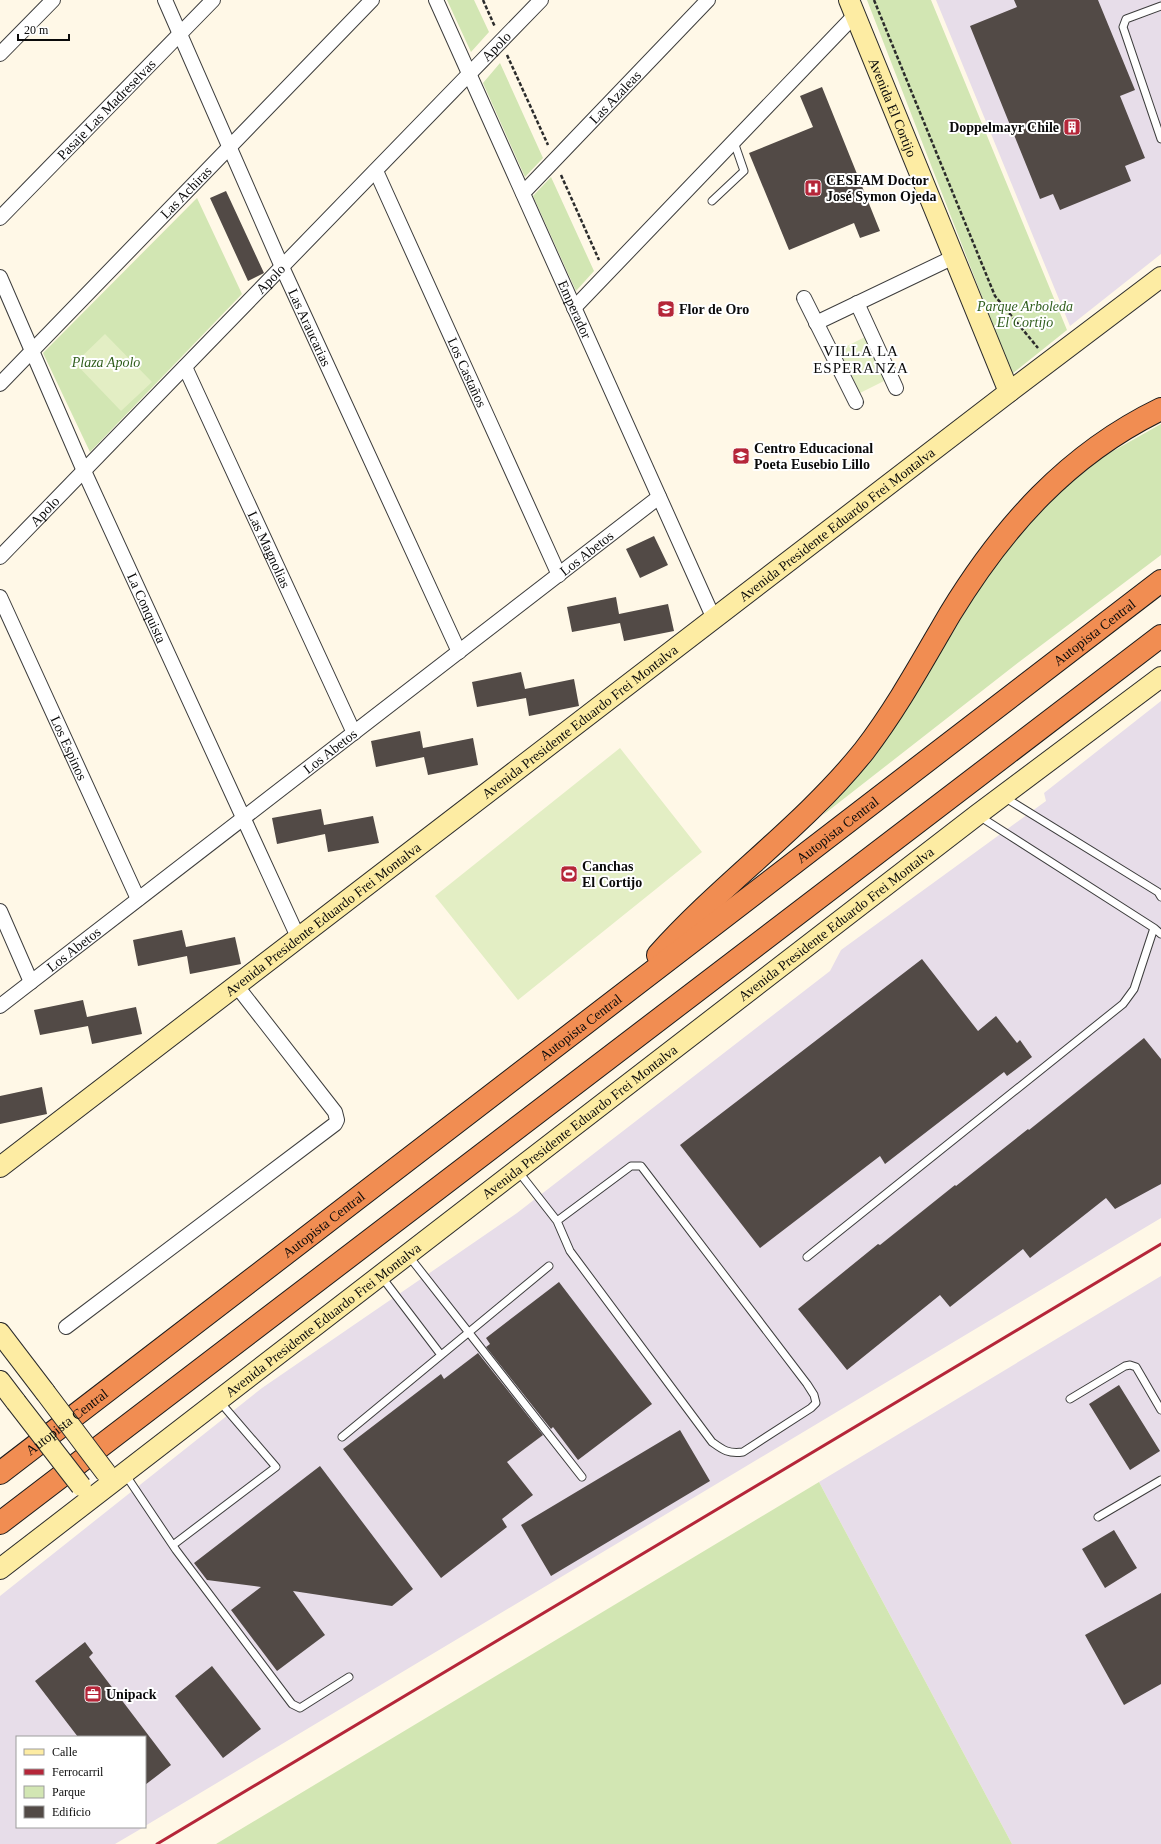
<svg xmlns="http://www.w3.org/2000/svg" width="1161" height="1844" viewBox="0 0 1161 1844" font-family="'Times New Roman',serif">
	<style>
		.industrial { fill: #e7dde9 }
		.green { fill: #d2e6b3 }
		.pitch { fill: #e3eec4 }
		.building { fill: #524a46 }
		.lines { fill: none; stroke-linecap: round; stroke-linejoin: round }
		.lane-casing { stroke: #3d3d3d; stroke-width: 9 }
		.street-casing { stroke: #3d3d3d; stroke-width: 16 }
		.secondary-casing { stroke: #2c2c2c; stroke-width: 22 }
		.highway-casing { stroke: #1b1b1b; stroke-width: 24 }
		.path { stroke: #2c2c2c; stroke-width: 2.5; stroke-dasharray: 4 2; stroke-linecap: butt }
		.lane { stroke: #fff; stroke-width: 7 }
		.street { stroke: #fff; stroke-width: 14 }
		.secondary { stroke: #fdeca3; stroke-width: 20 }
		.highway { stroke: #f18d52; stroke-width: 22 }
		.rail { stroke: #b52639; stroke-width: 3 }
		.secondary-bridge-casing { stroke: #2c2c2c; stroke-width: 22; stroke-linecap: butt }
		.secondary-bridge { stroke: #fdeca3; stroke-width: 20 }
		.labels { text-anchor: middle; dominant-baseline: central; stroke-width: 4; stroke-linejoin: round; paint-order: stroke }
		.street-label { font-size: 14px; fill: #0a0a0a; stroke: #fff }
		.poi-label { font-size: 14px; font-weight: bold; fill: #0a0a0a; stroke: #fff; text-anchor: start }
		.park-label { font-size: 14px; font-style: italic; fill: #305e1d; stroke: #fff }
		.neighbourhood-label { font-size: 15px; letter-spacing: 1px; fill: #0a0a0a; stroke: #fff }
	</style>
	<rect width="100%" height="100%" fill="#fff8e7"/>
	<path class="industrial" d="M936 0H1161V254L1070 326Z
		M1161 701V1218L145 1826V1737H17V1827H144L115 1844H0V1596L262 1388 517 1213 830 971 841 950 1046 801 1044 793Z
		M1161 1276V1844H1012L819 1482Z"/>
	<path class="green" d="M447 0H474L489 32 471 52Z
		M867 0H931L1067 330 1012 374Z
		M500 63 543 158 525 177 483 83Z
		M551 177 594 271 576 291 533 196Z
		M197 198 242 294 90 452 43 353Z
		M1161 424V555L1019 662 823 815 864 767 916 693 993 566 1027 525 1068 485 1106 455Z
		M819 1482 1012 1844H216Z"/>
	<path class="pitch" d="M105 334 152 382 121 411 75 363Z
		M865 337 886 380 860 393 839 350Z
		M620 748 702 852 518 1000 435 896Z"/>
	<path class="building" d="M1014 0H1098L1135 90 1120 96 1145 158 1125 166 1131 181 1060 210 1053 194 1040 199 970 26 1017 7Z
		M822 87 880 231 860 238 854 223 789 250 749 153 813 127 800 96Z
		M226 191 264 273 248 281 210 198Z
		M654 536 668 565 640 578 626 549Z
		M616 597 619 614 668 604 674 631 624 641 620 623 572 632 567 607Z
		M521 672 525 689 574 679 579 706 529 716 526 698 477 707 472 682Z
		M420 731 423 748 473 738 478 765 428 775 424 757 376 767 371 741Z
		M321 809 324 825 373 816 379 843 328 852 325 834 277 844 272 818Z
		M182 930 186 947 235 937 241 964 190 974 187 956 138 966 133 940Z
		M922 959 978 1031 996 1016 1017 1043 1020 1040 1032 1057 1007 1076 1004 1072 885 1164 880 1156 760 1248 680 1145Z
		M83 1000 87 1017 136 1007 142 1034 92 1044 88 1026 40 1035 34 1010Z
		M1144 1038 1161 1059V1184L1115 1209 1106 1198 1030 1258 1023 1249 950 1307 940 1295 847 1370 798 1309 878 1244 880 1245 955 1185 956 1186 1028 1129 1029 1130Z
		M42 1087 47 1114 0 1124V1096Z
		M559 1282 652 1404 578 1460 553 1427 551 1429 486 1347 490 1344 486 1338Z
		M478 1353 543 1435 507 1462 533 1495 502 1519 507 1527 441 1578 343 1449 441 1374 444 1379Z
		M1119 1385 1160 1451 1130 1470 1089 1404Z
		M680 1430 710 1481 551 1576 521 1525Z
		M320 1466 413 1589 392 1606 293 1591 325 1635 277 1671 231 1610 261 1587 207 1580 194 1563Z
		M1114 1530 1137 1568 1105 1588 1082 1549Z
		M1161 1593V1684L1124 1705 1085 1635Z
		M85 1642 93 1653 89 1657 171 1765 145 1785V1737H78L35 1681Z
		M212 1666 261 1729 223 1758 175 1696Z"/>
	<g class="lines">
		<g class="lane-casing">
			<path id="lane" d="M1161 6 1126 19 1123 27 1161 139
				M712 201 744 171 734 142
				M1004 797 1158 892 1161 897
				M979 816 1154 928 1161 934
				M518 1171 557 1221 570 1251 712 1442C723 1450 728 1454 743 1452L811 1408 816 1403 814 1395 807 1384 641 1166H631L557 1221
				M408 1255 582 1477
				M807 1257 1123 1004 1134 989 1154 928
				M381 1276 441 1355
				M1070 1399 1125 1366 1130 1365 1136 1367 1161 1410
				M342 1437 549 1266
				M125 1474 176 1550 292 1704 300 1708 349 1677
				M1098 1517 1161 1480
				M173 1545 276 1467 220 1402"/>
		</g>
		<g class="street-casing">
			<g id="street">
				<path id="s1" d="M165 0 282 267 459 652"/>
				<path id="s2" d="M436 0 714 619"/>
				<path d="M0 54 53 0"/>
				<path id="s3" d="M376 171 559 575"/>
				<path id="s4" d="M523 193 708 0"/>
				<path id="s5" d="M0 218 213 0"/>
				<path id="s6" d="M0 277 84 471 298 937"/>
				<path d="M804 298 856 402"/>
				<path d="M857 303 896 388"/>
				<path d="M574 308 855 15"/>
				<path d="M816 323 954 257"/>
				<path id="s7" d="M185 367 354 733"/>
				<path id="s8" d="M0 384 372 0"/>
				<path id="s9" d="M0 557 541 0"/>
				<path id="s10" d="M0 597 138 899"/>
				<path d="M0 911 31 982"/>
				<path id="s11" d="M0 1006 659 497"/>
				<path d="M66 1327 335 1124 337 1120 335 1112 236 985"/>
			</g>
		</g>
		<g class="secondary-casing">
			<g id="secondary">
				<path id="s12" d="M849 0 1009 392"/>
				<path id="s13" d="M0 1167 1009 392 1161 277"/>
				<path d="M0 1333 45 1392"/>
				<path d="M0 1381 16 1402"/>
				<path id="s14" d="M0 1569 977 815 1161 677"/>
			</g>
		</g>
		<g class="highway-casing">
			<g id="highway">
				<path d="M658 955C722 883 803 827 864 751 897 708 923 660 950 614 1003 527 1068 454 1161 409"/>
				<path id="s15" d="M0 1473 1161 581"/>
				<path d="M0 1523 1161 636"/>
			</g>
		</g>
		<path class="path" d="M483 0 495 27
			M874 0 995 296 1038 348
			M507 55 548 145
			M561 175 599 260"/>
		<use href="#lane" class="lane"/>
		<use href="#street" class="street"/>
		<use href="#secondary" class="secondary"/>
		<use href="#highway" class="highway"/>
		<path class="rail" d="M157 1844 1161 1244"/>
		<g class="secondary-bridge-casing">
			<path id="secondary-bridge" d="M45 1392 106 1473
				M16 1402 81 1486"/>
		</g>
		<use href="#secondary-bridge" class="secondary-bridge"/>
	</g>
	<defs>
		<g id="building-square" transform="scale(0.9)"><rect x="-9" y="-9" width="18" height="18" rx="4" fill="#b52639" stroke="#fff"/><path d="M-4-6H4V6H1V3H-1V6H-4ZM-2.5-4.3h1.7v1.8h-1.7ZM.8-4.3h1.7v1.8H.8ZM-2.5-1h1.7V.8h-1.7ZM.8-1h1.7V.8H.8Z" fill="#fff"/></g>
		<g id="hospital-square" transform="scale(0.9)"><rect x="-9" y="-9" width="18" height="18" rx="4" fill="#b52639" stroke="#fff"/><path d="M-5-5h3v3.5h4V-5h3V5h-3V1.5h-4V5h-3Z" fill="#fff"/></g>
		<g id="school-square" transform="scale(0.9)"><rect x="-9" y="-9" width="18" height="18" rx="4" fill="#b52639" stroke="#fff"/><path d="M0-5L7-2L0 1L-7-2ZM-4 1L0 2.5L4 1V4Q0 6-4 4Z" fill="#fff"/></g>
		<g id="stadium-square" transform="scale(0.9)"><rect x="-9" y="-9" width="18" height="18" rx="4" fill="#b52639" stroke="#fff"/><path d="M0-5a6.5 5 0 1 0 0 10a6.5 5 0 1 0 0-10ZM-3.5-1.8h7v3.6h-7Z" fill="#fff"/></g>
		<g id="office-square" transform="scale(0.9)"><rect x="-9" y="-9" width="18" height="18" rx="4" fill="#b52639" stroke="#fff"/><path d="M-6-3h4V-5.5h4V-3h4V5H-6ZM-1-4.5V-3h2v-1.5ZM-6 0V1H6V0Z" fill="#fff"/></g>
	</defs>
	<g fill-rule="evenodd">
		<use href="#building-square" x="1072" y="127"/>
		<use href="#hospital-square" x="813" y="188"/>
		<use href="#school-square" x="666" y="309"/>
		<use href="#school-square" x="741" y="456"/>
		<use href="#stadium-square" x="569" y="874"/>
		<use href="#office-square" x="93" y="1694"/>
	</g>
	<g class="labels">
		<g class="street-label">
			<text stroke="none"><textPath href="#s9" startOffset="712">Apolo</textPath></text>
			<text stroke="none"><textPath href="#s4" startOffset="133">Las Azaleas</textPath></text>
			<text stroke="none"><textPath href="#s12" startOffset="116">Avenida El Cortijo</textPath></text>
			<text stroke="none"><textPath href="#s5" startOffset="152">Pasaje Las Madreselvas</textPath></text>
			<text stroke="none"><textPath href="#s8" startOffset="267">Las Achiras</textPath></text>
			<text stroke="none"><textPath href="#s9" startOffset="388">Apolo</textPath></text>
			<text stroke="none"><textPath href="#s2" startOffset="339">Emperador</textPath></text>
			<text stroke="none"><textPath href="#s1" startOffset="358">Las Araucarias</textPath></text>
			<text stroke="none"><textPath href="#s3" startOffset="221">Los Castaños</textPath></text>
			<text stroke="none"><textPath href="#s9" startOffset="64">Apolo</textPath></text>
			<text stroke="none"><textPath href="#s13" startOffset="1055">Avenida Presidente Eduardo Frei Montalva</textPath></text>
			<text stroke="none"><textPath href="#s7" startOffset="201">Las Magnolias</textPath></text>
			<text stroke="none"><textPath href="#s11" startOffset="741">Los Abetos</textPath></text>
			<text stroke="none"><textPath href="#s6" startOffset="362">La Conquista</textPath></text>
			<text stroke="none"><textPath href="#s15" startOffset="1380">Autopista Central</textPath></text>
			<text stroke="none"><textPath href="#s13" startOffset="731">Avenida Presidente Eduardo Frei Montalva</textPath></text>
			<text stroke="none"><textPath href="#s10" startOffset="166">Los Espinos</textPath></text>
			<text stroke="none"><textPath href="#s11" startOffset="417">Los Abetos</textPath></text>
			<text stroke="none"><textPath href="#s15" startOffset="1056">Autopista Central</textPath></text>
			<text stroke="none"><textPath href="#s13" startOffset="407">Avenida Presidente Eduardo Frei Montalva</textPath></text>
			<text stroke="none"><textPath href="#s14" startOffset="1056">Avenida Presidente Eduardo Frei Montalva</textPath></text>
			<text stroke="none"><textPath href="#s11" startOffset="93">Los Abetos</textPath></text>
			<text stroke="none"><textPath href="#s15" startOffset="732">Autopista Central</textPath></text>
			<text stroke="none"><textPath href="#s14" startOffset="732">Avenida Presidente Eduardo Frei Montalva</textPath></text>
			<text stroke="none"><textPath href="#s15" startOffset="408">Autopista Central</textPath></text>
			<text stroke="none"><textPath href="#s14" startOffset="408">Avenida Presidente Eduardo Frei Montalva</textPath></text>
			<text stroke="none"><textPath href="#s15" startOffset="84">Autopista Central</textPath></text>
		</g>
		<g class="poi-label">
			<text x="1059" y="127" text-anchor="end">Doppelmayr Chile</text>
			<text x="826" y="180">CESFAM Doctor<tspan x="826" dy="16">José Symon Ojeda</tspan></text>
			<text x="679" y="309">Flor de Oro</text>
			<text x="754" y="448">Centro Educacional<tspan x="754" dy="16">Poeta Eusebio Lillo</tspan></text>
			<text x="582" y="866">Canchas<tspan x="582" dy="16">El Cortijo</tspan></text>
			<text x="106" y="1694">Unipack</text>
		</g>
		<g class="park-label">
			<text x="1025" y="306">Parque Arboleda<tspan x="1025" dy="16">El Cortijo</tspan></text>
			<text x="106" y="362">Plaza Apolo</text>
		</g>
		<g class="neighbourhood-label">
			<text x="861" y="351">VILLA LA<tspan x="861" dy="17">ESPERANZA</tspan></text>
		</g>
	</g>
	<rect x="16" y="1736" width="130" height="92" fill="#ffffff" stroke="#9d9d9d"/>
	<rect x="24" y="1749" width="20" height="6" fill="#fdeca3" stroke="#9d9d9d"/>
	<text x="52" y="1756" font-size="12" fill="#0a0a0a">Calle</text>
	<rect x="24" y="1769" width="20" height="6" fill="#b52639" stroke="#9d9d9d"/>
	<text x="52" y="1776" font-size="12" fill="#0a0a0a">Ferrocarril</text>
	<rect x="24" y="1786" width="20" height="12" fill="#d2e6b3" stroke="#9d9d9d"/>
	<text x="52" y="1796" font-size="12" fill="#0a0a0a">Parque</text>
	<rect x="24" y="1806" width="20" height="12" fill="#524a46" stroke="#9d9d9d"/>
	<text x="52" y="1816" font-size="12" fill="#0a0a0a">Edificio</text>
	<path d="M18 34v6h51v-6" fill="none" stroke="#0a0a0a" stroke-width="2"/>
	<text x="24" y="34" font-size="12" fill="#0a0a0a" stroke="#ffffff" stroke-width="3" paint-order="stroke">20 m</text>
</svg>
